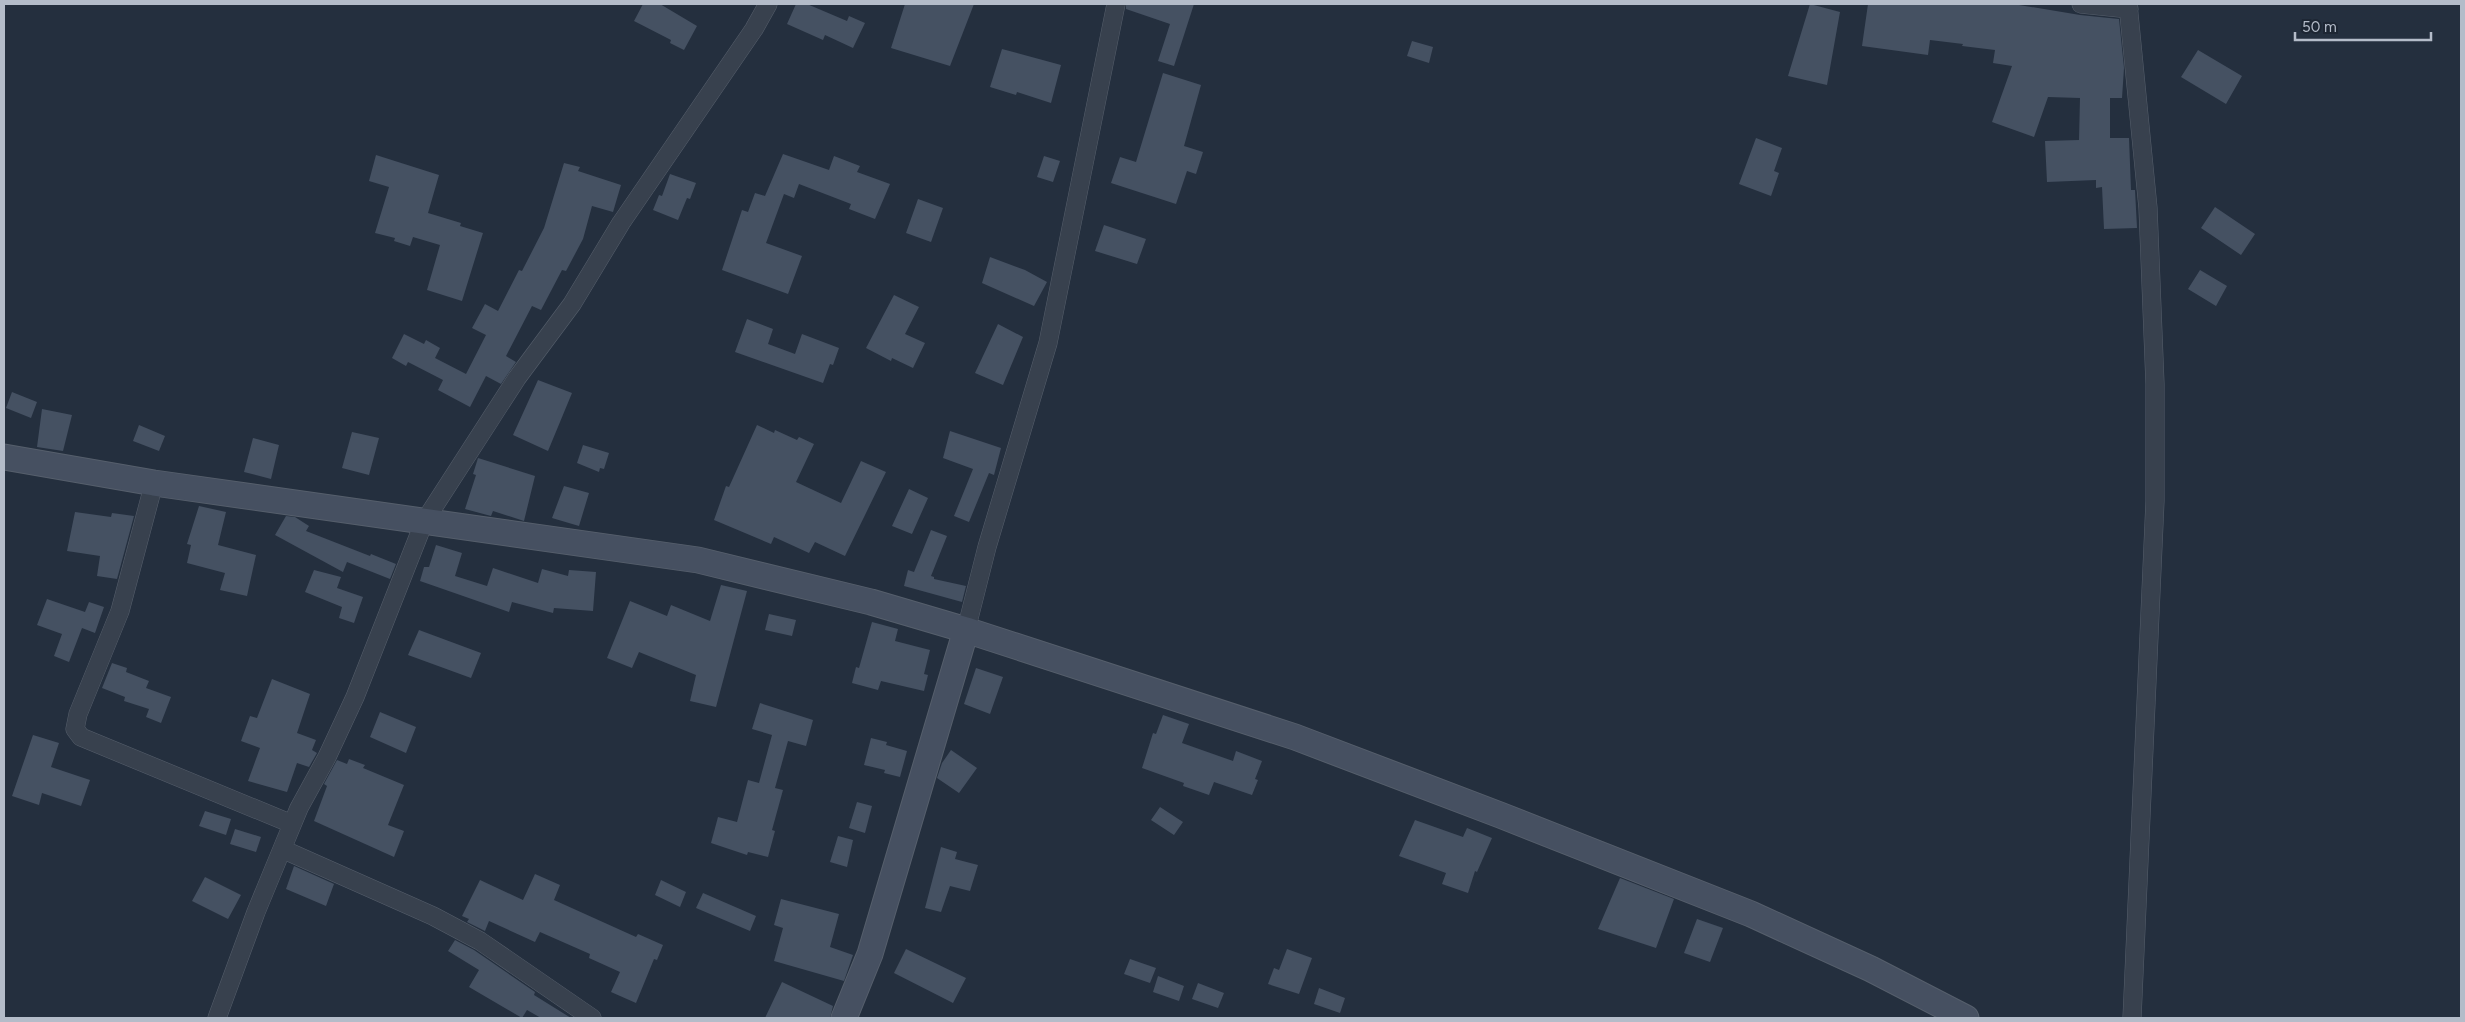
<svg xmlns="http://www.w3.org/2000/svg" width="2465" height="1022" viewBox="0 0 2465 1022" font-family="Figtree,sans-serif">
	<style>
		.building { fill: #455162 }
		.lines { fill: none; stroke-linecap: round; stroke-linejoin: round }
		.street-casing { stroke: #565f6c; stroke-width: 19 }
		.secondary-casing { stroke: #565f6c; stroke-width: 27 }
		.street { stroke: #38414e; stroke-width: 18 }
		.secondary { stroke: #465061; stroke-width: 25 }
	</style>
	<rect width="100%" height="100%" fill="#242f3e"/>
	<path class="building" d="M643 4H660L697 26 684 50 670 43 671 40 634 21Z
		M796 4H807L847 21 849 16 865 23 853 48 825 35 823 40 787 24Z
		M905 4H974L950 66 891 48Z
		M1126 4H1194L1174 66 1158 61 1170 24 1126 9Z
		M1810 4 1840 12 1827 85 1788 76Z
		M1868 4H2013L2080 15 2119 19 2124 68 2122 98H2110V138H2129L2131 190H2135L2137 228 2104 229 2102 187 2096 188V180L2047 182 2045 141 2079 140 2080 98 2048 97 2034 137 1992 122 2012 66 1993 63 1995 50 1962 46 1963 44 1930 40 1928 55 1862 46Z
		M1412 41 1433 47 1429 63 1407 56Z
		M1002 49 1061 65 1051 103 1017 92 1016 95 990 87Z
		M2198 50 2242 76 2226 104 2181 77Z
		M1163 73 1201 85 1184 146 1203 152 1196 174 1187 171 1176 204 1111 183 1120 157 1136 162Z
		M1756 138 1782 148 1774 171 1779 173 1771 196 1739 184Z
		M783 154 829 170 834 156 860 166 857 172 890 184 875 219 849 209 851 204 799 184 794 198 784 194 766 243 802 256 788 294 722 270 742 210 748 212 755 193 765 196Z
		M376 155 439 175 428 213 461 223 460 226 483 233 462 301 427 290 440 245 413 237 410 246 394 241 395 238 375 233 389 187 369 181Z
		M1044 156 1060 161 1053 182 1037 177Z
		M564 163 580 167 578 171 621 185 613 212 592 206 583 239 566 271 562 270 541 310 532 306 506 356 516 362 501 384 486 376 470 407 438 390 443 380 408 362 406 366 392 358 404 334 424 344 426 340 440 348 435 358 466 374 486 335 472 328 485 304 498 311 519 270 522 271 544 228Z
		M670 174 696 183 690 199 687 198 678 220 653 210 659 195 662 196Z
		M918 199 943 208 931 242 906 233Z
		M2215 207 2255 234 2241 255 2201 228Z
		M1104 225 1146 239 1137 264 1095 251Z
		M990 257 1025 270 1047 282 1034 306 982 283Z
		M2200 270 2227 286 2216 306 2188 289Z
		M894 295 919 307 905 334 925 343 913 368 892 358 891 361 866 348Z
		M747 319 773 329 768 344 795 354 802 334 839 348 833 365 830 364 823 383 735 352Z
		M998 324 1023 337 1003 385 975 373Z
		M538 380 572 393 548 451 513 435Z
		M12 392 37 402 31 418 6 408Z
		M42 409 72 415 63 451 37 447Z
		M139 425 165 436 159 451 133 441Z
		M757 425 774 433 775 430 797 440 799 437 814 444 796 482 841 503 861 461 886 472 845 556 815 542 809 553 774 537 771 544 714 520 726 486 729 487Z
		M950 431 1001 448 994 475 989 473 969 522 954 516 973 469 943 458Z
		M352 432 379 438 369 475 342 468Z
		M253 438 279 445 271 479 244 472Z
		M583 445 609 453 604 469 600 468 599 472 577 463Z
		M478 458 535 476 524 521 493 511 491 516 465 509 476 475 473 474Z
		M564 486 589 493 579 526 552 518Z
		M909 489 928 498 912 534 892 526Z
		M199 506 226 512 218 545 256 555 247 596 220 590 225 573 187 563 191 545 187 544Z
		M75 512 111 517 112 513 134 516 117 579 97 576 100 556 67 551Z
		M286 516 295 517 309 526 306 531 370 556 371 554 396 564 390 579 347 562 343 572 275 535Z
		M931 530 947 536 931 576 934 577V579L966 586 962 602 904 586 908 570 914 572Z
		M436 545 462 553 455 576 487 586 493 568 538 583 542 569 568 576 569 570 596 572 593 611 554 608 553 613 512 602 509 612 420 581 424 567H429Z
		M314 570 341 577 337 588 363 597 354 623 339 618 342 607 305 592Z
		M721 585 747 591 716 707 690 701 696 675 639 652 632 668 607 658 630 601 667 616 671 605 710 621Z
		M47 599 85 612 89 602 104 607 95 633 82 628 69 662 54 656 62 634 37 625Z
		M769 614 796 620 792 636 765 630Z
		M872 622 898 629 895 641 930 650 924 674 928 675 924 691 881 681 878 690 852 683 856 667 859 668Z
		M419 630 481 653 471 678 408 655Z
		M112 663 127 668 126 672 149 681 146 688 171 697 161 723 146 717 149 709 124 701 125 697 102 688Z
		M976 668 1003 677 990 714 964 704Z
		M272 679 310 694 297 733 316 740 312 750 317 753 309 767 297 763 287 792 248 781 260 748 241 741 250 716 257 718Z
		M760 703 813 720 806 746 788 741 775 788 783 790 772 830 775 831 768 857 748 852 747 855 711 843 718 817 737 822 748 780 759 783 772 735 752 729Z
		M380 712 416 727 406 753 370 737Z
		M1163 715 1189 724 1182 743 1233 761 1236 751 1262 761 1255 779 1258 780 1252 795 1214 782 1209 795 1183 786 1184 783 1142 768 1153 733 1156 734Z
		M33 735 59 743 51 767 90 780 81 806 42 793 39 805 12 796Z
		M871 738 887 742 886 745 907 751 900 777 884 773 885 770 864 765Z
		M951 750 977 768 959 793 937 778 942 763Z
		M349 759 365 765 363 768 404 785 388 825 404 831 394 857 314 821 327 786 324 784 337 760 347 764Z
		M857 802 872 806 865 833 849 828Z
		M1160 807 1183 822 1174 835 1151 820Z
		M205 811 231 819 226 835 199 826Z
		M1415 820 1463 837 1467 828 1492 838 1477 872 1475 871 1468 893 1442 884 1446 873 1399 856Z
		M235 829 261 837 256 852 230 844Z
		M838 836 853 840 847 867 830 862Z
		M941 847 957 852 955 859 978 865 970 891 950 886 941 912 925 908Z
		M294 866 334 884 326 906 286 889Z
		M535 874 560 885 554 900 636 937 638 934 663 945 657 960 654 959 636 1003 611 992 620 972 589 958 590 954 540 932 535 942 489 921 485 931 467 922 469 919 462 916 480 880 523 900Z
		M205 877 241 895 228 919 192 901Z
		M1620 878 1674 899 1656 948 1598 929Z
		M661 880 686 892 680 907 655 895Z
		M703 893 756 916 750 931 696 908Z
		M781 899 839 914 830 947 853 955 844 981 774 961 783 928 774 925Z
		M1697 919 1723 928 1710 962 1684 953Z
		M455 940 474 950 535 992 534 995 571 1018H541L527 1010 522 1018 469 987 479 970 448 951Z
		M906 949 966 978 953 1003 894 973Z
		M1287 949 1312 958 1299 994 1268 984 1274 968 1279 970Z
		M1130 959 1156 968 1150 983 1124 974Z
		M1158 976 1184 986 1179 1001 1153 992Z
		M782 982 833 1006 830 1018H765Z
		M1198 983 1224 993 1218 1008 1192 999Z
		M1319 988 1345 998 1340 1013 1314 1004Z"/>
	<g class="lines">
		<g class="street-casing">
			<path id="street" d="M2081 4 2129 9
				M2128 4 2148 208 2155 384V501L2132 1018
				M154 483 120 611 78 714 75 729 81 737 292 824
				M966 630 987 547 1048 343 1116 4
				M282 849 433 916 480 941 592 1018
				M217 1018 256 912 282 849 299 808 327 757 355 697 424 522 517 378 572 304 621 223 754 29 768 4"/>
		</g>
		<g class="secondary-casing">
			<path id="secondary" d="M4 457 154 483 698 560 871 602 966 630 1295 737 1500 815 1751 914 1871 969 1966 1018
				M844 1018 870 954 966 630"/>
		</g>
		<use href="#street" class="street"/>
		<use href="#secondary" class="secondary"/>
	</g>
	<rect width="2465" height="1022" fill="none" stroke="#b4bcc9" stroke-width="10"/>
	<path d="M2295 32v8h136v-8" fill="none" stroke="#b4bcc9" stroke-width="2.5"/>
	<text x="2302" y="32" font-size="15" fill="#b4bcc9" stroke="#1d2633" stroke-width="4" paint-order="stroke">50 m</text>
</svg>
